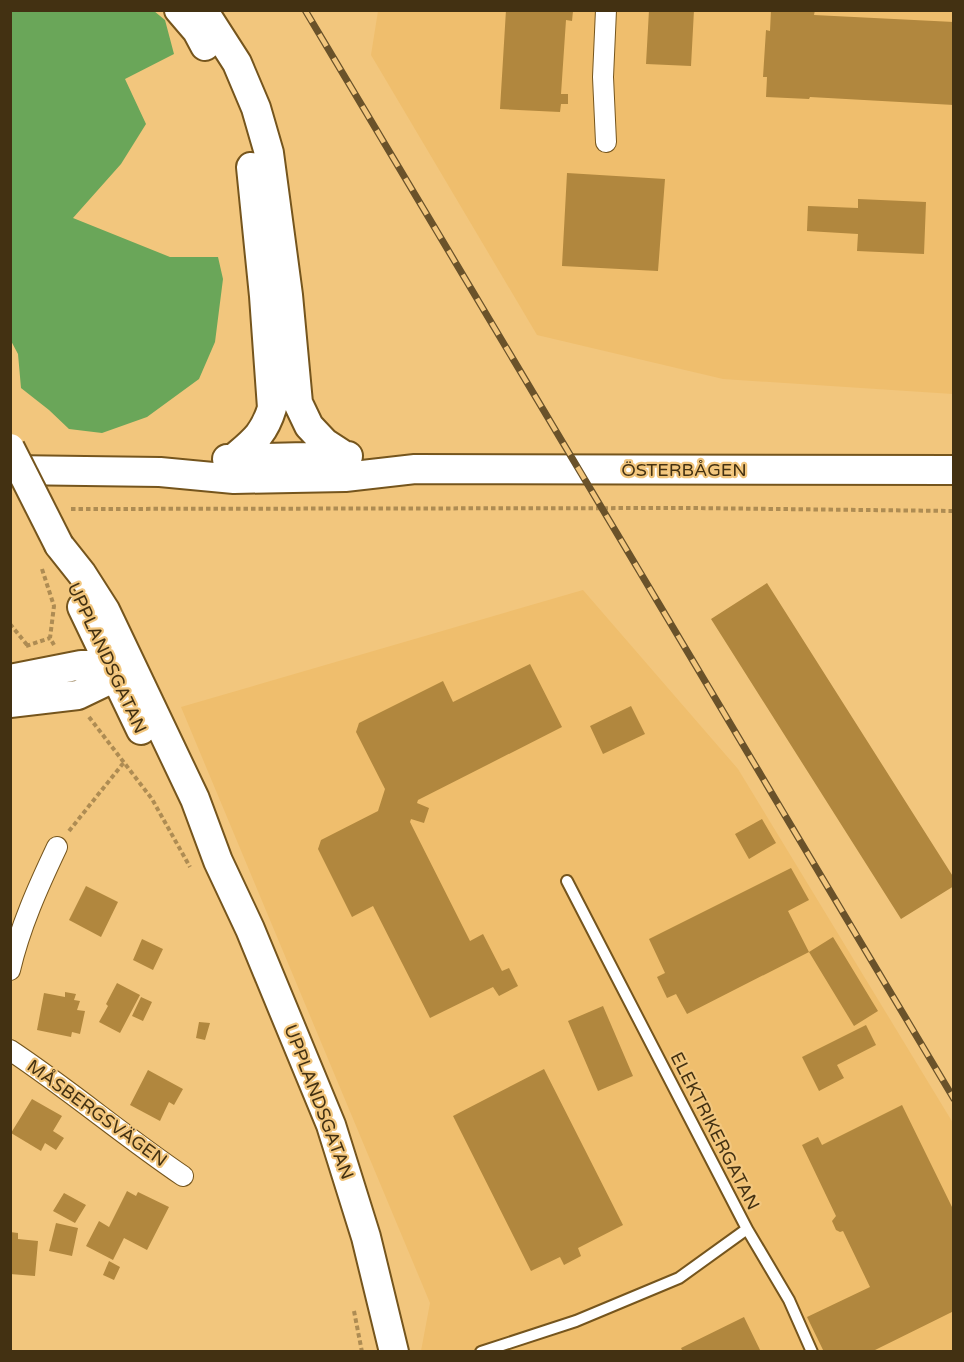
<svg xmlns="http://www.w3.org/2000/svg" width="964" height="1362" viewBox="0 0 964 1362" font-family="'Varela Round',sans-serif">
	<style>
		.built { fill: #efbe6d }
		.forest { fill: #6aa659 }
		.building { fill: #b1873e }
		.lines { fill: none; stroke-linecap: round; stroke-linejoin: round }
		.service-casing { stroke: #75551d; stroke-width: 14 }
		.minor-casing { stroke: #75551d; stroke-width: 22 }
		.secondary-casing { stroke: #75551d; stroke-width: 32 }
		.path { stroke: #ae8c53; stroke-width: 4; stroke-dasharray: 4.5 3; stroke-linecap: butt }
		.service { stroke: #fff; stroke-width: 10 }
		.minor { stroke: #fff; stroke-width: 20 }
		.secondary { stroke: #fff; stroke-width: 28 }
		.rail-casing { stroke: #6a522a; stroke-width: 7 }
		.rail { stroke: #f2c67d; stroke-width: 4.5; stroke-dasharray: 14; stroke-linecap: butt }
		.secondary-bridge-casing { stroke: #75551d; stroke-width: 32; stroke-linecap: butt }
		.secondary-bridge { stroke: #fff; stroke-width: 28 }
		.labels { text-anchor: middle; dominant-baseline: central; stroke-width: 4.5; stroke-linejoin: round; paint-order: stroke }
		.street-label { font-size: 18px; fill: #433112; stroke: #f2c67d }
	</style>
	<rect width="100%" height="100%" fill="#f2c67d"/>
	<path class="built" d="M378 11H953V394L723 379 537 335 371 55Z
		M583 590 738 769 953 1123V1351H421L430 1303 181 707Z"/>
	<path class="forest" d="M11 10 154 11 165 20 174 54 125 79 146 124 121 164 73 218 170 257H218L223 279 215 342 199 379 147 417 102 433 69 429 49 410 21 388 18 354 10 339Z"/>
	<path class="building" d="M506 10 573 11 572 21 566 20 561 94H568V104H561L560 112 500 109Z
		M649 10H694L691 66 646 64Z
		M771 10H815L814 15 954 22V105L810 97 809 99 766 97 767 77H763L766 30 770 31Z
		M567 173 665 179 658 271 562 266Z
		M858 199 926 202 924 254 857 251 858 234 807 231 808 206 858 208Z
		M767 583 954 878V886L901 919 711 619Z
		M530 664 562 727 418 800 417 803 429 808 424 823 411 819 410 822 470 941 483 934 502 971 509 968 518 986 499 996 493 987 430 1018 373 906 352 917 318 849 321 840 378 811 385 789 356 732 359 723 443 681 453 702Z
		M631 706 645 734 603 754 590 726Z
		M762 819 776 843 749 859 735 834Z
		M791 868 809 900 788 911 809 952 833 937 878 1011 854 1026 809 952 687 1014 676 994 667 998 657 977 665 973 649 939Z
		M86 886 118 902 101 937 69 920Z
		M142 939 163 949 153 970 133 960Z
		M117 983 140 995 120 1033 99 1022 108 1006 106 1004Z
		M65 992 76 994 74 1000 80 1001 77 1010 85 1011 80 1034 72 1032 71 1037 37 1030 44 993 65 997Z
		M141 997 152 1002 143 1021 132 1016Z
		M603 1006 633 1076 598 1091 568 1021Z
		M199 1022 210 1023 205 1040 196 1038Z
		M866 1025 876 1045 837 1065 844 1078 819 1091 802 1057Z
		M544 1069 623 1225 578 1248 581 1256 564 1265 560 1257 531 1271 453 1116Z
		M148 1070 183 1089 174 1105 169 1102 160 1121 130 1105Z
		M32 1099 62 1116 53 1131 64 1138 56 1150 45 1143 41 1151 11 1133Z
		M902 1105 952 1207 954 1206V1311L871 1352H824L807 1317 870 1287 843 1231 840 1232 836 1230 832 1221 836 1216 802 1145 818 1137 822 1145Z
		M127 1191 136 1196 138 1192 169 1207 147 1250 124 1238 113 1260 86 1246 99 1221 109 1227Z
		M64 1193 86 1205 75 1223 53 1211Z
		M56 1223 78 1228 72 1256 49 1251Z
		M10 1232 18 1233V1239L38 1241 35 1276 10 1274Z
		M109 1261 120 1267 114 1280 103 1275Z
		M744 1317 761 1352H683L681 1348Z"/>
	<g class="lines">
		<g class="service-casing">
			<path id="service" d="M747 1229 789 1300 812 1352
				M481 1352 576 1321 679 1278 747 1229 567 881"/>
		</g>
		<g class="minor-casing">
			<path id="minor" d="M606 142 603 77 606 10
				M10 970C20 927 38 887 57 847
				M10 1050C70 1090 124 1136 183 1176"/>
		</g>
		<g class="secondary-casing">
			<path id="secondary" d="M179 10 197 31 205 46
				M203 10 237 63 256 108 269 153 288 295 298 403 309 426 325 443 345 456
				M234 458C254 441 264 434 272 408L264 296 251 167
				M227 459 348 456
				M10 470 160 472 234 479 345 477 415 469 954 470
				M59 545 82 574 105 610 195 799 218 861 250 929 331 1125 366 1237 394 1352
				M82 607 141 730
				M10 679 81 665H92L113 675
				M10 703 78 695 103 683 113 675 131 669"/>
		</g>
		<path class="path" d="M71 509 690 508 954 511
			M42 569 54 606 50 638 54 645
			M10 624 28 646
			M26 646 50 638
			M89 717 152 799 190 867
			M69 831 125 761
			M354 1311 362 1352"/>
		<use href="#service" class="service"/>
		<use href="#minor" class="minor"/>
		<use href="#secondary" class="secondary"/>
		<g class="rail-casing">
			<path id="rail" d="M305 10 954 1099"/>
		</g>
		<use href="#rail" class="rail"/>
		<g class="secondary-bridge-casing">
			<path id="secondary-bridge" d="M10 448 59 545"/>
		</g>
		<use href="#secondary-bridge" class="secondary-bridge"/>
	</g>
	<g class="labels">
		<g class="street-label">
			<text x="684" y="470">ÖSTERBÅGEN</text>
			<text transform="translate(107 658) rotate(65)">UPPLANDSGATAN</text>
			<text transform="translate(319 1102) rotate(69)">UPPLANDSGATAN</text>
			<text transform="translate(97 1113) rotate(36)">MÅSBERGSVÄGEN</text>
			<text transform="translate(715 1131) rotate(63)">ELEKTRIKERGATAN</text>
		</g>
	</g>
	<rect width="964" height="1362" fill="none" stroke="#433112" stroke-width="24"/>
</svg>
